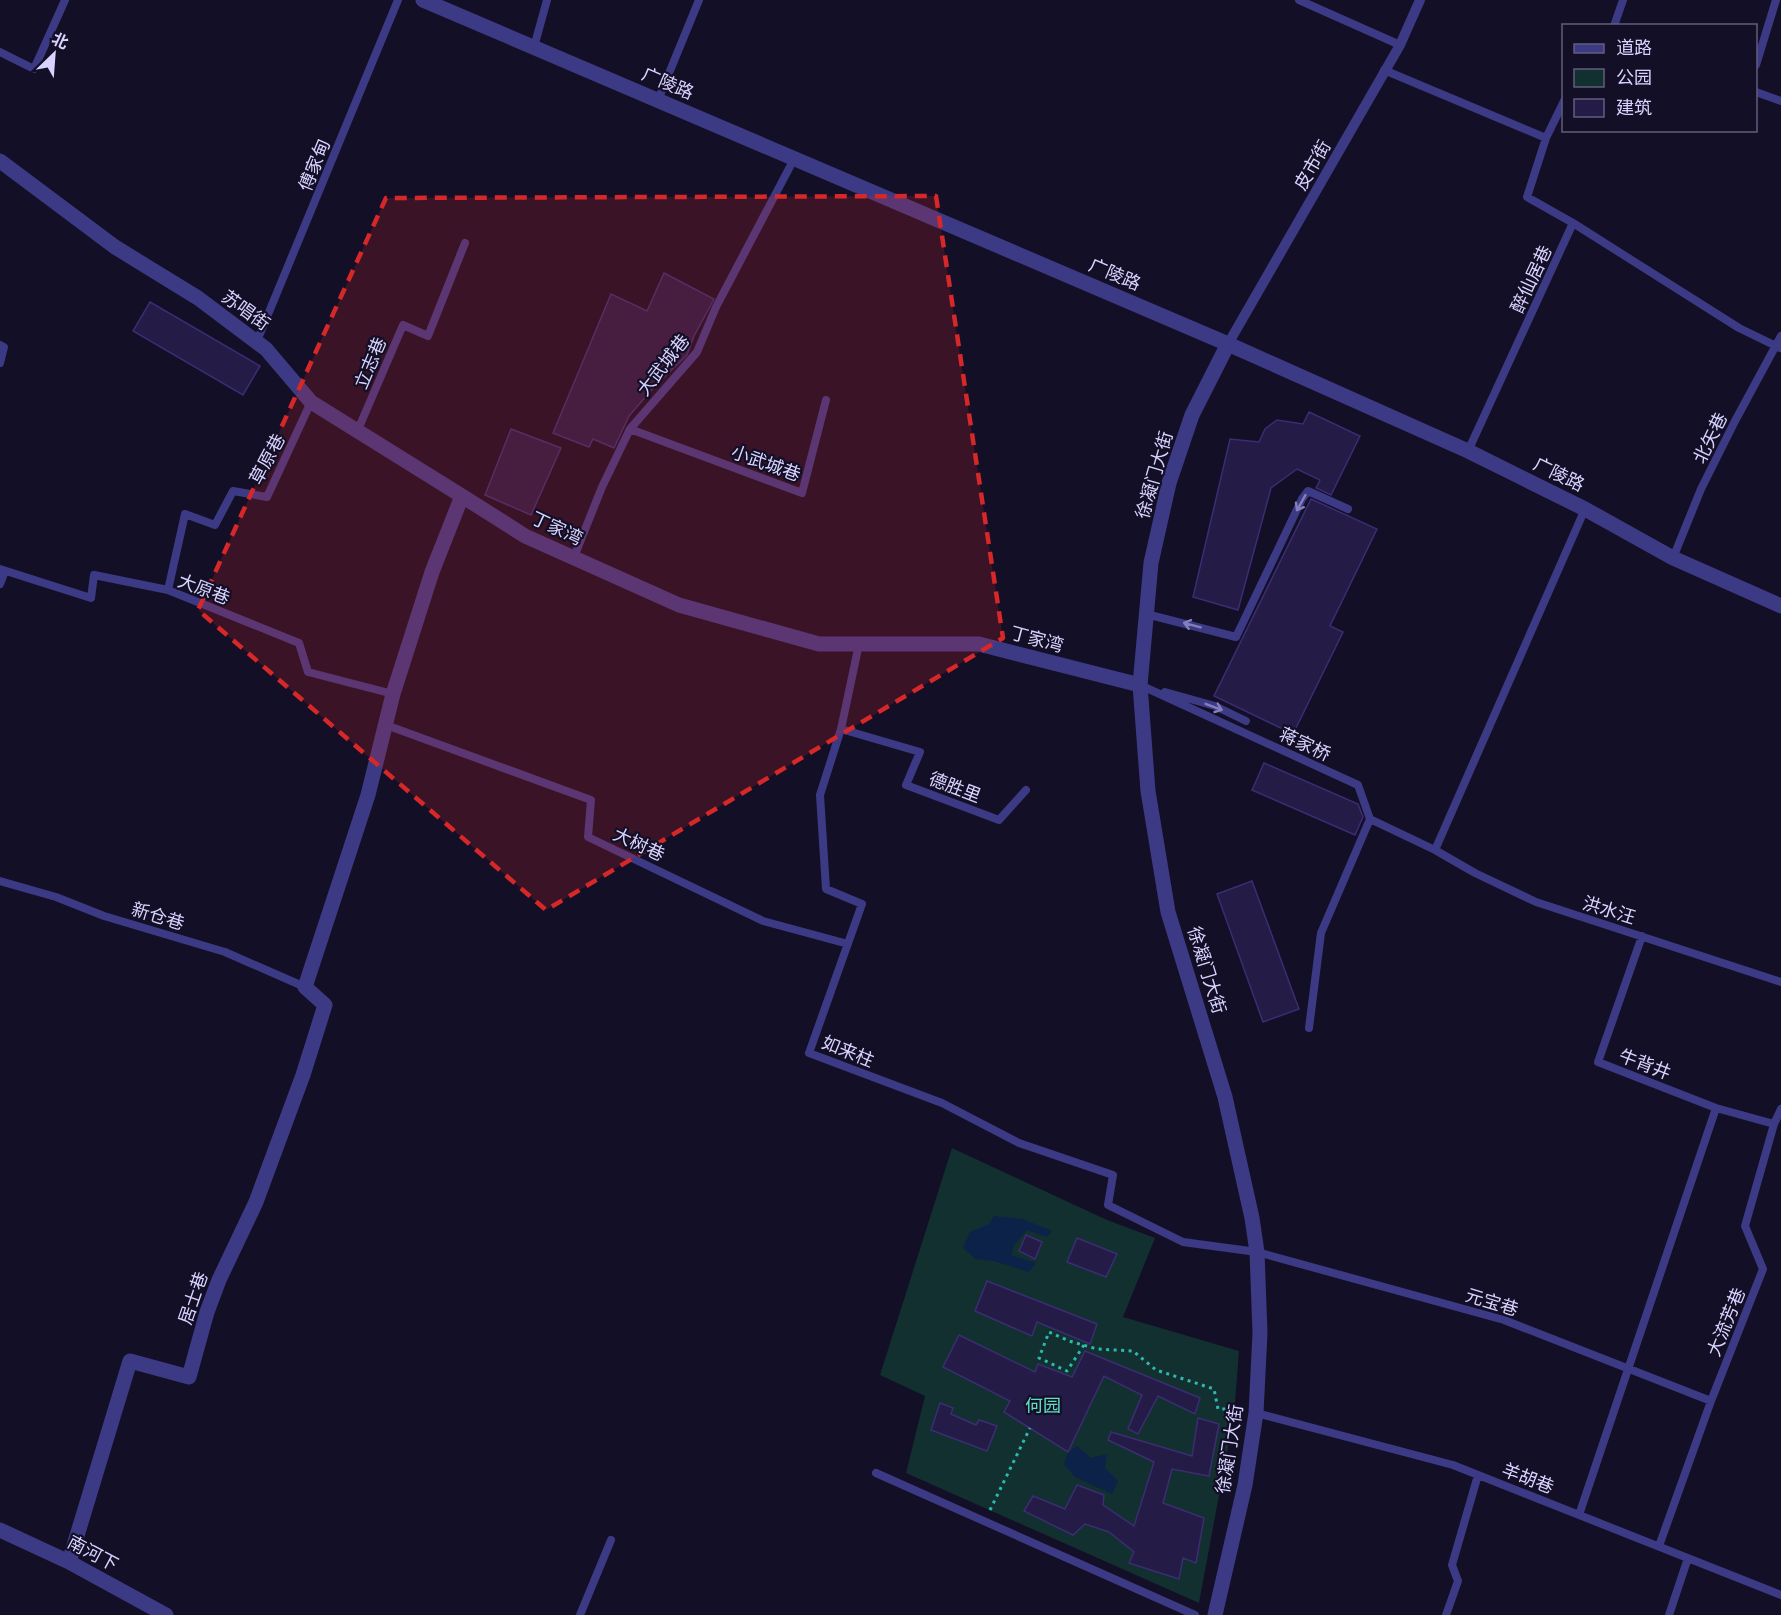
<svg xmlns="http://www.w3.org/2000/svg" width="1781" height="1615" viewBox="0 0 1781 1615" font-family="'PT Sans Narrow','Noto Sans SC',sans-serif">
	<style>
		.green { fill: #12302f }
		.water { fill: #0c2248 }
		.building { fill: #241b47; stroke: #3b2d73; stroke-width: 1.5 }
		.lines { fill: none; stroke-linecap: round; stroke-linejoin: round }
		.path { stroke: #2fb8b0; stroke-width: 3; stroke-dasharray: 3 4.5; stroke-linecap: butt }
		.service { stroke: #3d3a85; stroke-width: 8 }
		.pedestrian { stroke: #3d3a85; stroke-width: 10 }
		.minor { stroke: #3d3a85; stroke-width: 15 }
		.tertiary { stroke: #3d3a85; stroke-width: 15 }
		.oneway { stroke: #837fbc }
		.marked { fill: #d62828; fill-opacity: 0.2; stroke: #d62828; stroke-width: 4.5; stroke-dasharray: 12 8; stroke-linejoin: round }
		.labels { text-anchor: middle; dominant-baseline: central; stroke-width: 4.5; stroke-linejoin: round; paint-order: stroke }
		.street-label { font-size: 18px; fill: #d9d4ff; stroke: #130f26 }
		.park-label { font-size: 18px; fill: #5fe0c0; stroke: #130f26 }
	</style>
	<rect width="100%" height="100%" fill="#130f26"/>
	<path class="green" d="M952 1148 1107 1220 1155 1238 1123 1317 1239 1351 1234 1415 1199 1603 906 1473 925 1396 880 1375Z"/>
	<path class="water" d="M994 1216 1023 1219 1052 1231 1047 1237 1027 1230 1014 1245 1011 1255 1036 1263 1029 1272 994 1261 976 1259 963 1248 970 1232 989 1224Z
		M1077 1446 1091 1458 1107 1454 1105 1468 1118 1481 1112 1494 1075 1477 1064 1464 1068 1452Z"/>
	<path class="building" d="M664 273 714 299 694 336 687 355 654 387 629 416 614 448 593 439 589 447 553 433 611 294 647 311Z
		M150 302 260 366 243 395 133 331Z
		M1309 412 1360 436 1331 495 1316 488 1320 480 1297 469 1271 488 1238 610 1193 597 1230 439 1259 442 1265 429 1277 420 1303 424Z
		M511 429 561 448 531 515 485 495Z
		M1311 499 1377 529 1330 626 1343 632 1293 734 1214 696Z
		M1264 763 1358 804 1363 817 1355 835 1252 790Z
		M1252 881 1299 1009 1263 1022 1217 894Z
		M1026 1235 1042 1242 1035 1259 1019 1251Z
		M1077 1238 1117 1254 1106 1277 1067 1262Z
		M987 1281 1097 1324 1090 1344 1037 1322 1032 1336 975 1311Z
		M959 1335 1035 1372 1038 1364 1072 1377 1085 1351 1200 1398 1195 1414 1158 1396 1138 1434 1128 1429 1142 1395 1104 1376 1068 1452 1004 1412 1010 1401 943 1367Z
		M940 1403 953 1408 951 1414 976 1425 979 1420 997 1426 987 1451 931 1430Z
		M1198 1418 1219 1424 1209 1476 1172 1469 1163 1503 1204 1518 1196 1563 1183 1558 1179 1579 1129 1563 1134 1552 1109 1532 1085 1524 1073 1535 1024 1511 1033 1496 1065 1509 1077 1485 1104 1495 1103 1505 1134 1526 1154 1462 1108 1440 1111 1432 1192 1456Z"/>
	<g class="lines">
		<path class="path" d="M1084 1345 1067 1371 1039 1358 1049 1332 1069 1341 1097 1349 1133 1351 1156 1370 1214 1389 1218 1409H1240
			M990 1510 1030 1428"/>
		<path class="service" d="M1299 0 1400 45
			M1614 26 1623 0
			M534 47 547 0
			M0 52 34 69 65 0
			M1756 65 1776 0
			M1384 70 1546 138
			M1756 92 1781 101
			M658 100 699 0
			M1573 223 1739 328 1780 348
			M257 341 398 0
			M0 345 4 347 0 363
			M630 429 802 493 826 400
			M357 432 403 325 428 336 465 243
			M1468 451 1573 223 1527 197 1546 138 1564 101
			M574 557 602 487 630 429 697 352 716 307 794 159
			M1673 558 1701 489 1735 421 1781 336
			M0 569 91 598 94 575 168 590 299 643 308 672 393 694
			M0 584 5 571
			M168 590 185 514 215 525 233 491 267 497 311 402
			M1146 614 1236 637 1302 499 1308 491 1348 509
			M859 644 841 729 820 795 826 889 862 904 809 1053 942 1103 1019 1143 1113 1175 1108 1205 1183 1242 1257 1252 1504 1320 1711 1401
			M1140 685 1358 785 1370 819 1435 850 1475 873 1536 902 1781 982
			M1165 692 1215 706 1246 721
			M386 725 591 800 588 837 763 921 848 944
			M841 729 920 752 906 785 999 820 1026 790
			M1435 850 1585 509
			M0 881 56 897 104 916 225 952 305 987
			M1642 936 1598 1062 1716 1108 1774 1124
			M1309 1028 1321 933 1370 819
			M1256 1413 1453 1465 1781 1595
			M876 1473 1195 1615
			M1579 1515 1716 1108
			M1659 1546 1711 1401 1763 1269 1745 1226 1774 1124 1781 1109
			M580 1615 611 1540
			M1446 1615 1458 1581 1452 1565 1478 1475
			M1669 1615 1688 1558"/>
		<path class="pedestrian" d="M1228 344 1400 45 1420 0"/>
		<path class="minor" d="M0 161 115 247 198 298 266 349 311 402 462 496
			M0 1530 69 1562 166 1615
			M69 1562 130 1361 189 1377 207 1312 219 1280 256 1202 303 1075 325 1005 305 987 368 795 393 694 432 572 462 496 525 536 679 605 819 644H979L1140 685"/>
		<path class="tertiary" d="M423 0 1228 344 1468 451 1585 509 1673 558 1781 606
			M1215 1615 1245 1485 1256 1413 1260 1333 1257 1252 1252 1218 1225 1097 1168 912 1148 791 1140 685 1151 563 1169 483 1192 415 1228 344"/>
	</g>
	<defs><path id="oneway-shaft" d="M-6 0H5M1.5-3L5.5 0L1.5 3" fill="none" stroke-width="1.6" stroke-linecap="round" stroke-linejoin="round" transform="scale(1.5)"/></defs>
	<g class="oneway">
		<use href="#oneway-shaft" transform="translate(1301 503) rotate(119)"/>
		<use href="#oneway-shaft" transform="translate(1192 625) rotate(-165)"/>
		<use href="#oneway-shaft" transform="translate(1214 707) rotate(21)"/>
	</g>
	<path class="marked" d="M936 196 1003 638 546 910 198 610 386 198Z"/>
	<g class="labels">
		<g class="street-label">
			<text transform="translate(668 83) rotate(23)">广陵路</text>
			<text transform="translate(314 165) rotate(-68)">傅家甸</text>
			<text transform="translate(1312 165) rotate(-60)">皮市街</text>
			<text transform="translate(1115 274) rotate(23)">广陵路</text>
			<text transform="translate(1531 279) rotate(-65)">醉仙居巷</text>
			<text transform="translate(246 310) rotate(36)">苏唱街</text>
			<text transform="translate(370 363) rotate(-67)">立志巷</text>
			<text transform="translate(663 365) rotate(-52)">大武城巷</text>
			<text transform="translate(1710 438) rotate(-64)">北矢巷</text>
			<text transform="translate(267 459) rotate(-62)">草原巷</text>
			<text transform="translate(766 463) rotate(20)">小武城巷</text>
			<text transform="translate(1559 474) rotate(26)">广陵路</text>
			<text transform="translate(1154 475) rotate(-74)">徐凝门大街</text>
			<text transform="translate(557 528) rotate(25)">丁家湾</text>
			<text transform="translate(204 589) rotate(21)">大原巷</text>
			<text transform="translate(1037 639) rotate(15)">丁家湾</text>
			<text transform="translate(1305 744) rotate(25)">蒋家桥</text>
			<text transform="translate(955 787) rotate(21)">德胜里</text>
			<text transform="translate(639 844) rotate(25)">大树巷</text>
			<text transform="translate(1609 910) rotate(17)">洪水汪</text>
			<text transform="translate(158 916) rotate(17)">新仓巷</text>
			<text transform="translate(1207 970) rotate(73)">徐凝门大街</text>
			<text transform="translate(848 1051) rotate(22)">如来柱</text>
			<text transform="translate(1645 1064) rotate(21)">牛背井</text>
			<text transform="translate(193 1298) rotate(-71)">居士巷</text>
			<text transform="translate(1492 1302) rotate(17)">元宝巷</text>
			<text transform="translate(1726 1322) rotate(-68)">大流芳巷</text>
			<text transform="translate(1229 1449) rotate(-81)">徐凝门大街</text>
			<text transform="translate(1528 1478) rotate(21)">羊胡巷</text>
			<text transform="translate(93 1553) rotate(28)">南河下</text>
		</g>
		<g class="park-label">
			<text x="1043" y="1405">何园</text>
		</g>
	</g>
	<rect x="1562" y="24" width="195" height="108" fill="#130f26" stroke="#625e7d" stroke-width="1.5"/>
	<rect x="1574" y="44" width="30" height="9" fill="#3d3a85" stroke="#625e7d" stroke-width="1.5"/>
	<text x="1616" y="54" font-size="18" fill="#d9d4ff">道路</text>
	<rect x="1574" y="69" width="30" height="18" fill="#12302f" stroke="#625e7d" stroke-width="1.5"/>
	<text x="1616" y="84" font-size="18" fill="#d9d4ff">公园</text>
	<rect x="1574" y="99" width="30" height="18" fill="#241b47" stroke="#625e7d" stroke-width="1.5"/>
	<text x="1616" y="114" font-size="18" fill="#d9d4ff">建筑</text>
	<g transform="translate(54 54) rotate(25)" stroke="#130f26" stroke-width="4.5" paint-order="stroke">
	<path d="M0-4.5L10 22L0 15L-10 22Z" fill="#d9d4ff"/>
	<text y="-9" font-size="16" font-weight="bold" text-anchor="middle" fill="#d9d4ff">北</text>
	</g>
</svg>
